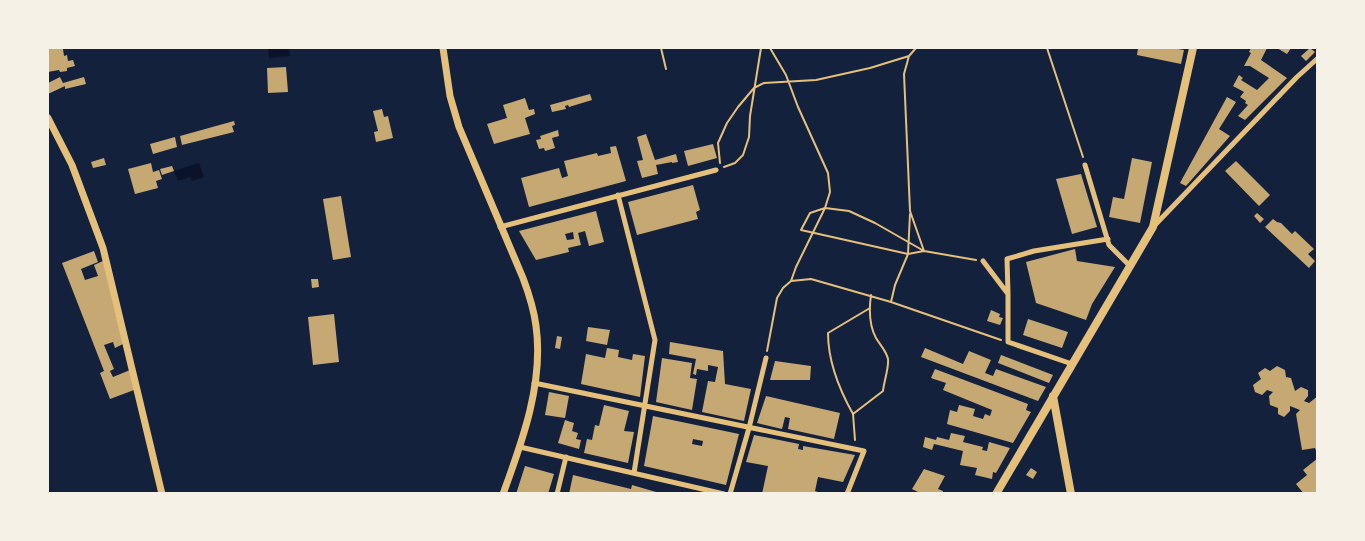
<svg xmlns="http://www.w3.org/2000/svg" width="1365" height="541" viewBox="0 0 1365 541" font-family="'Work Sans',sans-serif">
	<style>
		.water { fill: #0b132b }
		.building { fill: #c6a872; fill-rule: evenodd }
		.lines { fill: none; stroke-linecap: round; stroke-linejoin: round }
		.path { stroke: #e5c07b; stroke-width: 2 }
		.minor { stroke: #e5c07b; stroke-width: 5 }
		.tertiary { stroke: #e5c07b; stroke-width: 7 }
		.secondary { stroke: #e5c07b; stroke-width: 8 }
	</style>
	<rect width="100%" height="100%" fill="#14213d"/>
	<path class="water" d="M268 48H289L290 56 269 58Z
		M199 163 204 177 192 181 190 177 178 181 174 171Z"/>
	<path class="building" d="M48 48H67L63 49 64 56 67 55 68 61 73 60 75 66 67 68V71L60 72 59 70 48 72Z
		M1138 48H1172L1184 50 1181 64 1137 55Z
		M1251 48H1267L1261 60 1287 78 1245 120 1238 116 1248 105 1245 103 1246 101 1240 97 1244 92 1233 86 1239 75 1243 78 1241 80 1257 90 1269 78 1250 66H1244L1251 53 1249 52Z
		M1277 48H1291L1287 54Z
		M1310 48 1315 52 1306 61 1301 56Z
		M286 67 288 92 268 93 267 68Z
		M60 77 63 83 84 77 86 84 65 89V86L48 94V83Z
		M590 94 592 100 569 107 568 105 565 106 566 109 552 112 550 105Z
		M1227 97 1236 102 1219 129 1230 136 1186 186 1180 183Z
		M525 98 529 110 534 109 535 114 525 118 530 134 494 144 487 124 507 118 503 105Z
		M382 109 384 117 388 116 393 138 376 142 374 132 378 131 373 111Z
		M234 121 235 125 232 126 234 132 182 145 180 136Z
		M558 130 559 136 552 138 555 148 545 151 544 148 539 149 536 140 541 139 540 136Z
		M646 134 655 160 676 154 678 162 672 163V162L656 165 658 174 642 178 637 161 643 160 637 137Z
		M175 137 177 147 153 154 150 144Z
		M713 144 717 158 688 166 684 151Z
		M616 146 626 181 529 207 521 178 559 168 562 178 568 176 564 161 597 153 598 156 611 153 610 147Z
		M104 158 106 165 93 168 91 162Z
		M1132 158 1152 162 1140 223 1109 217 1113 197 1124 199Z
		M1236 161 1270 195 1259 206 1225 171Z
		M151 163 153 172 159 170 162 179 156 181 158 188 135 194 128 169Z
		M172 166 174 171 162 175 160 169Z
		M1081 174 1097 227 1072 234 1056 179Z
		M693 185 700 210 696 212 698 219 637 235 628 202Z
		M341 196 351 257 333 260 323 199Z
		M596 211 604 242 589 246 585 231 578 233 581 245 568 248 569 252 536 260 519 231ZM573 232 574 239 567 240 565 234Z
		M1257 213 1264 219 1260 223 1254 216Z
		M1273 219 1277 222 1281 223 1292 234 1295 231 1314 249 1308 254 1315 261 1309 268 1265 227Z
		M1075 249 1077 261 1115 267 1092 304 1086 320 1036 303 1026 262Z
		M94 251 98 262 81 269 85 280 98 276 94 265 103 261 123 344 115 348 113 342 104 345 114 369 110 371 113 377 130 370 134 390 110 399 100 373 104 371 62 263Z
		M311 279H318L319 287 312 288Z
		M991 310 1000 314 999 317 1003 318 1000 325 987 321Z
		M334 314 339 362 313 365 308 317Z
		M1028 319 1068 332 1062 348 1023 335Z
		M588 327 610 330 607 345 586 341Z
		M557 336 562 337 560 349 555 348Z
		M670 342 723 351 725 384 751 389 744 421 702 412 708 381 715 382 718 367 708 365V371L697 369 696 375 693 374 696 359 669 354Z
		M607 348 619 350 618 357 632 360 633 354 645 356 640 397 581 384 586 354 605 358Z
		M925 348 963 364 969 351 991 360 985 373 993 376 996 369 1046 387 1038 401 921 357Z
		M1001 355 1053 375 1049 383 998 363Z
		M662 358 692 363 690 378 697 379 692 410 656 402Z
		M775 361 811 366 810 380H770Z
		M1277 366 1285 370 1286 377 1291 378 1295 391 1301 387 1308 390V396L1304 401 1309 403 1318 396V456L1315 448 1302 450 1296 414 1300 410 1290 406V411L1284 417 1278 414V408L1270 405 1269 396 1273 392 1267 390 1262 395 1255 392 1253 385 1261 379 1258 373 1265 368 1270 371Z
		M935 369 1028 404 1026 410 1031 412 1013 443 947 424 950 410 957 412 959 405 975 409 973 416 983 419 985 414 990 416 992 410 943 390 946 383 931 378Z
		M549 392 569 396 565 418 545 415Z
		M766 396 840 413 834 439 788 429 790 418 785 417 782 429 757 423Z
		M604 405 629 411 624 431 634 432 628 463 584 453 587 439 592 440 595 425 599 426Z
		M653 416 739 434 726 485 644 466ZM693 439 703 441 702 446 692 444Z
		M565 420 574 423 572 431 578 433 576 439 581 440 579 449 558 443Z
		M951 433 965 436 963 442 983 447 982 450 987 451 989 442 1010 448 996 473 993 472 992 479 975 475 977 468 960 465 963 451 934 444 932 450 923 447 925 437 936 440 937 437 949 440Z
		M754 435 799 444 798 449 803 450V446L855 455 843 482 818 477 815 491 823 494H762L768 466 746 462Z
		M1318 458V494H1304L1296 484 1307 475 1303 470Z
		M525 466 554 474 548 494H516Z
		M1031 468 1037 472 1033 479 1026 475Z
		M924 469 945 476 938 489 943 491 942 494H922L912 489Z
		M573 475 631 489 632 485 663 494H569Z"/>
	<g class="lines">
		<path class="path" d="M661 48 666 69
			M1047 48 1083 157
			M909 56 904 74 910 211 924 251 976 260
			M720 163 718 143 727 123 738 107 754 88 764 83 816 80 870 68 909 56 916 48
			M724 167 735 163 743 155 749 137 750 116 761 48
			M825 208 849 211 875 223 924 251 908 254 801 230 810 213Z
			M910 214 908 254 895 285 891 302 1001 340
			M791 281 811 279 891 302
			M767 351 777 298 783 288 791 281 796 267 825 208 830 192 828 173 798 107 786 75 770 48
			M853 414C839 389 828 362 828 333L870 308
			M855 440 853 414 883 391C884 381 889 368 888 359 886 350 880 345 876 338 869 325 869 309 871 295"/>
		<path class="minor" d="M1085 165 1109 245 1130 266
			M618 195 655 340 634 473
			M1155 225 1297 77 1318 58
			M500 227 716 170
			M983 261 1008 294V342L1072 364
			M1008 293 1007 259 1034 251 1108 239
			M534 383 864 451 847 494
			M520 447 724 494
			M557 494 566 457
			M730 494 749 428 766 358"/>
		<path class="tertiary" d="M443 48 450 96 459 127 523 278C529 294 534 310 536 326 544 383 522 442 503 494
			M48 118 72 165 103 248 162 494"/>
		<path class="secondary" d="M1053 396 1071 494
			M996 494 1153 227 1193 48"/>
	</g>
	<rect width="1365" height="541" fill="none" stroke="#f6f1e7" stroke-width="98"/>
</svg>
